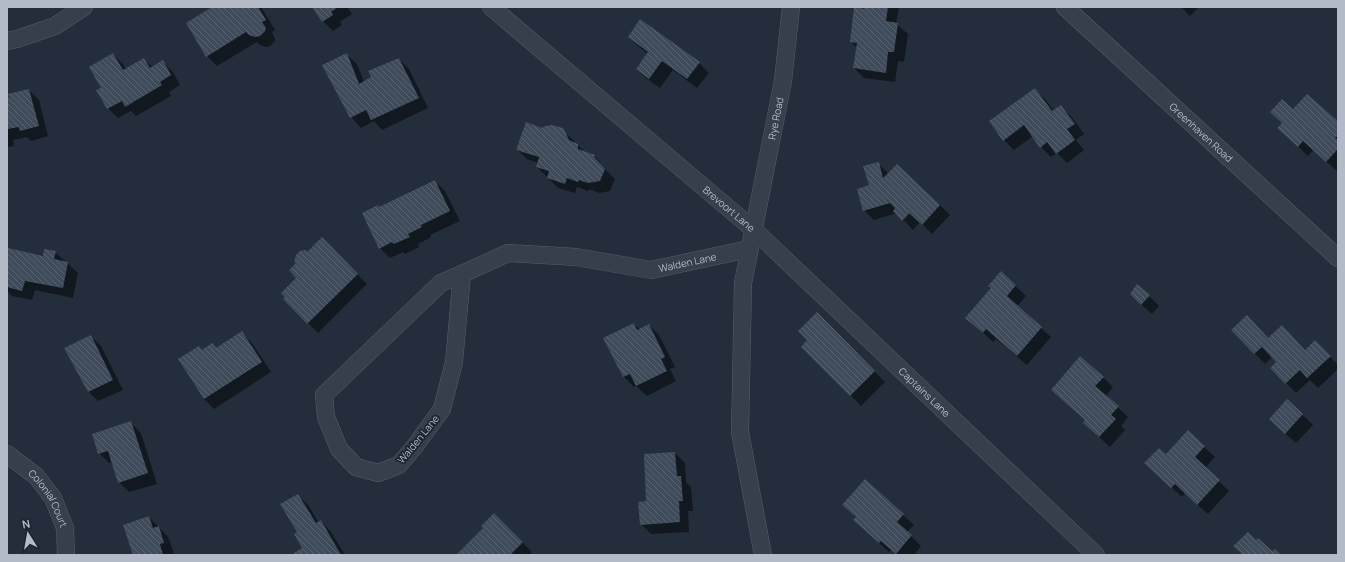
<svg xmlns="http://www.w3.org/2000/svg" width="1345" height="562" viewBox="0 0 1345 562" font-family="Manrope,sans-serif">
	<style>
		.shadow { fill: #0007; fill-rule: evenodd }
		.building { fill: url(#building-back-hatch) }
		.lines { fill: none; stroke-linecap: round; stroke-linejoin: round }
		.minor-casing { stroke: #555d6a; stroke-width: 18 }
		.minor { stroke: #373f4c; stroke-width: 17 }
		.labels { text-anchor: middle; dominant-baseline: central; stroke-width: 3.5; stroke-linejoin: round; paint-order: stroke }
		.street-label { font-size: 10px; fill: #b3bac8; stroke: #1c2431 }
	</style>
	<defs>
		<pattern id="building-back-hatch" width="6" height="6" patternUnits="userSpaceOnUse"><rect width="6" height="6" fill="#3f4b5b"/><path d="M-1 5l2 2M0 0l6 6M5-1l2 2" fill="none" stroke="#586371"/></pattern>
	</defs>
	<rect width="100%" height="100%" fill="#232d3c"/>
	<path class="shadow" d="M214 7H261L275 30 272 32 275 39V41L270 46 266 47 260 45 257 42 217 66 207 56Z
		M314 7H347L352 14 340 22 342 25 333 31 323 21Z
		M865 7H899L896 24 908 34 904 62 898 61 895 82 864 78 854 68 857 48 851 42Z
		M1181 7H1199L1190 16Z
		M629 37 699 63 709 73 697 88 673 70 660 88 647 79 637 69 648 54 639 47Z
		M113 54 123 64 126 70 144 59 152 67 163 62 173 72 180 85 169 92 171 96 136 116 131 111 118 118 108 108 103 88Z
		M346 54 357 64 364 82 399 59 409 69 428 108 382 130 374 121 361 128 351 117 324 65Z
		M1034 89 1045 99 1054 111 1061 106 1071 116 1084 134 1076 140 1084 150 1067 163 1057 153 1051 157 1041 147 1033 136 1014 150 1004 140Z
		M29 90 39 100 48 136 31 141 27 137 13 140 14 146 7 147V100Z
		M1293 111 1338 123V170L1337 171 1313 150 1308 156 1289 138 1283 124Z
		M542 129H562L585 152 594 156 601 163H599L615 179 610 191 599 193 589 189 588 191 577 187 575 193 558 188 537 167 538 163 527 159 517 149Z
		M878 163 889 174 940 205 950 215 932 234 920 222 913 230 897 213 874 220 864 210 870 186ZM913 209 905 219 903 217Z
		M435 181 445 191 460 221 430 235 431 237 418 244 419 247 405 254 403 252 390 258 380 248Z
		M322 239 367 284 318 333 284 299 298 278 307 253Z
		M55 252 78 273 73 298 35 290 32 300 12 296 7 291V260L43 257Z
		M1001 272 1026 296 1017 306 1051 337 1027 365 996 339 993 342 967 318 992 288Z
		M1149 296 1159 306 1152 314 1141 304Z
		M817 314 885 382 861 406 803 347 809 340Z
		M634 324 640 330 649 325 659 335 675 367 670 369 676 381 647 396 636 386 634 387 624 377 605 338Z
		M1233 330 1268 339 1305 351H1325L1338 365V369L1318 388 1310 380 1296 393 1271 368 1277 362 1272 357 1265 364Z
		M242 333 252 343 271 372 214 409 204 399 202 351 216 349Z
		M91 336 101 346 123 390 98 401 88 391Z
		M1103 377 1113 387 1106 396 1128 417 1121 426 1125 430 1110 447 1084 423 1086 420 1063 400Z
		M1287 400 1313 425 1296 443 1280 429Z
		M131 423 141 433 157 484 129 492 119 482 113 462 109 463 99 453Z
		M1188 432 1215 457 1205 468 1229 491 1208 514 1185 493 1182 497 1156 473 1166 456Z
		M675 453 685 463 686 482 691 487 693 511H688L689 532 651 534 641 524 648 502Z
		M865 481 914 525 907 532 921 546 914 555H897L891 550 889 552 854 520 857 518 853 515Z
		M298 495 308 505 319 523 321 521 331 532 345 555H297L304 548 298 533Z
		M494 514 532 552 530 555H458L484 528Z
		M149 517 168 537 174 553 169 555H135Z"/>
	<path class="building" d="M212 7H258L266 20 262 22 266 28 265 31 260 36 255 37 249 35 246 32 206 57 186 23Z
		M312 7H338L331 12 333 15 322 22Z
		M854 7 864 9V7H888L886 21 898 23 894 52H888L886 73 853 68 857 43 850 42Z
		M640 19 700 62 687 79 662 61 649 79 636 69 648 52 628 37Z
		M113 53 123 70 144 58 150 68 163 60 171 75 160 82 162 85 125 107 122 101 107 109 96 90 101 88 89 67Z
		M347 53 359 84 371 77 368 71 399 58 419 98 371 120 366 110 350 118 322 65Z
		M1035 88 1052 111 1061 105 1075 124 1067 129 1075 140 1056 154 1047 142 1040 148 1024 125 1003 141 989 121Z
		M29 89 39 126 20 131 19 127 7 129V99L9 98 8 94Z
		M1307 94 1338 121V135L1335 138 1338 140V149L1326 162 1303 141 1298 147 1277 128 1282 123 1270 112 1282 99 1293 109Z
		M526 122 542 128 545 126 552 125 563 128 566 133 569 140 578 144V149L595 155 594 157 605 169 600 181 588 183 579 180 578 182 567 178 565 184 547 178 549 171 536 167 539 157 516 150Z
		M879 162 883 178 897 164 940 205 922 225 909 213 902 221 893 211 895 208 890 203 863 211 857 189 869 185 863 166Z
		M435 180 450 211 421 225 422 227 408 234 410 237 394 244 392 242 379 249 362 213 378 205 379 207Z
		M322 237 358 274 307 324 283 299 285 297 281 293 296 278 289 270 296 263 294 262 296 255 300 251 306 250 307 252Z
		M8 248 43 256 44 249 56 251 54 259 68 262 63 288 25 281 22 291 7 287V255Z
		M1001 271 1016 285 1007 296 1042 327 1017 356 986 329 983 333 965 318 991 288 988 286Z
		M1137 284 1150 295 1141 305 1130 294Z
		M817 312 875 371 850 396 801 347 807 340 798 331Z
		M1247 315 1268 338 1282 325 1305 350 1315 340 1331 356 1307 378 1300 370 1285 384 1270 368 1276 362 1262 347 1254 354 1231 330Z
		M634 323 637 330 649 324 665 357 661 359 667 371 636 386 630 374 623 377 603 338Z
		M242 331 262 362 204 399 178 359 199 346 202 350 212 343 216 348Z
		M91 335 113 380 88 392 64 348Z
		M1080 356 1104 377 1095 386 1119 406 1111 415 1116 419 1099 437 1083 423 1085 420 1051 390Z
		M1287 399 1303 414 1285 434 1269 419Z
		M131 421 148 473 118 483 108 451 98 454 92 434Z
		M1188 430 1205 446 1195 457 1220 480 1197 505 1175 484 1171 488 1144 463 1159 448 1166 454Z
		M675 452 677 476H681L683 501H679L680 522 640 525 638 502 646 501 644 454Z
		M865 479 904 514 897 522 912 535 896 554 881 541 879 543 853 520 856 517 842 505Z
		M298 494 316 523 321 520 341 555H295L294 553 302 548 294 534 297 532 280 504Z
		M494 513 523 542 510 555H456L483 528 481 526Z
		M149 516 153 528 159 526 164 543 160 544 163 555H133L123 525Z
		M1248 532 1256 540 1258 538 1272 551 1275 549 1281 555H1243L1233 546Z"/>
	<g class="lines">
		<g class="minor-casing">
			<g id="minor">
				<path id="s1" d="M491 7 753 229 1096 555"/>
				<path id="s2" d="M1065 7 1338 258"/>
				<path d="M7 41 17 39 55 26 84 7"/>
				<path d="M462 274 454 362 442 409 415 446 399 465 378 473 356 467 339 449 326 417 324 395 441 283Z"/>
				<path id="s3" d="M462 274 508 253 576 257 651 270 749 249"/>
				<path id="s4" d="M7 454 36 476 53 498 65 528 66 555"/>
				<path id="s5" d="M763 555 740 432 743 283 783 81 791 7"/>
			</g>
		</g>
		<use href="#minor" class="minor"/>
	</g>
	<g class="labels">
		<g class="street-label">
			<text stroke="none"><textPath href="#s5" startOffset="442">Rye Road</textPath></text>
			<text stroke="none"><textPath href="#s2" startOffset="185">Greenhaven Road</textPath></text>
			<text stroke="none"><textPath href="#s1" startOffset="312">Brevoort Lane</textPath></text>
			<text stroke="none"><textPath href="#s3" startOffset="232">Walden Lane</textPath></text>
			<text stroke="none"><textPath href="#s1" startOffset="580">Captains Lane</textPath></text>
			<text transform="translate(418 439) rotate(-51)">Walden Lane</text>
			<text stroke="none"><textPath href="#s4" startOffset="62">Colonial Court</textPath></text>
		</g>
	</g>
	<rect width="1345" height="562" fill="none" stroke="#b3bac8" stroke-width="16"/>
	<g transform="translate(28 534) rotate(349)" stroke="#1c2431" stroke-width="3" paint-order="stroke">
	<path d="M0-3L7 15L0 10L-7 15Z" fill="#b3bac8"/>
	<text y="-6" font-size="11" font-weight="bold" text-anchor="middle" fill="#b3bac8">N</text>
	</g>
</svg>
